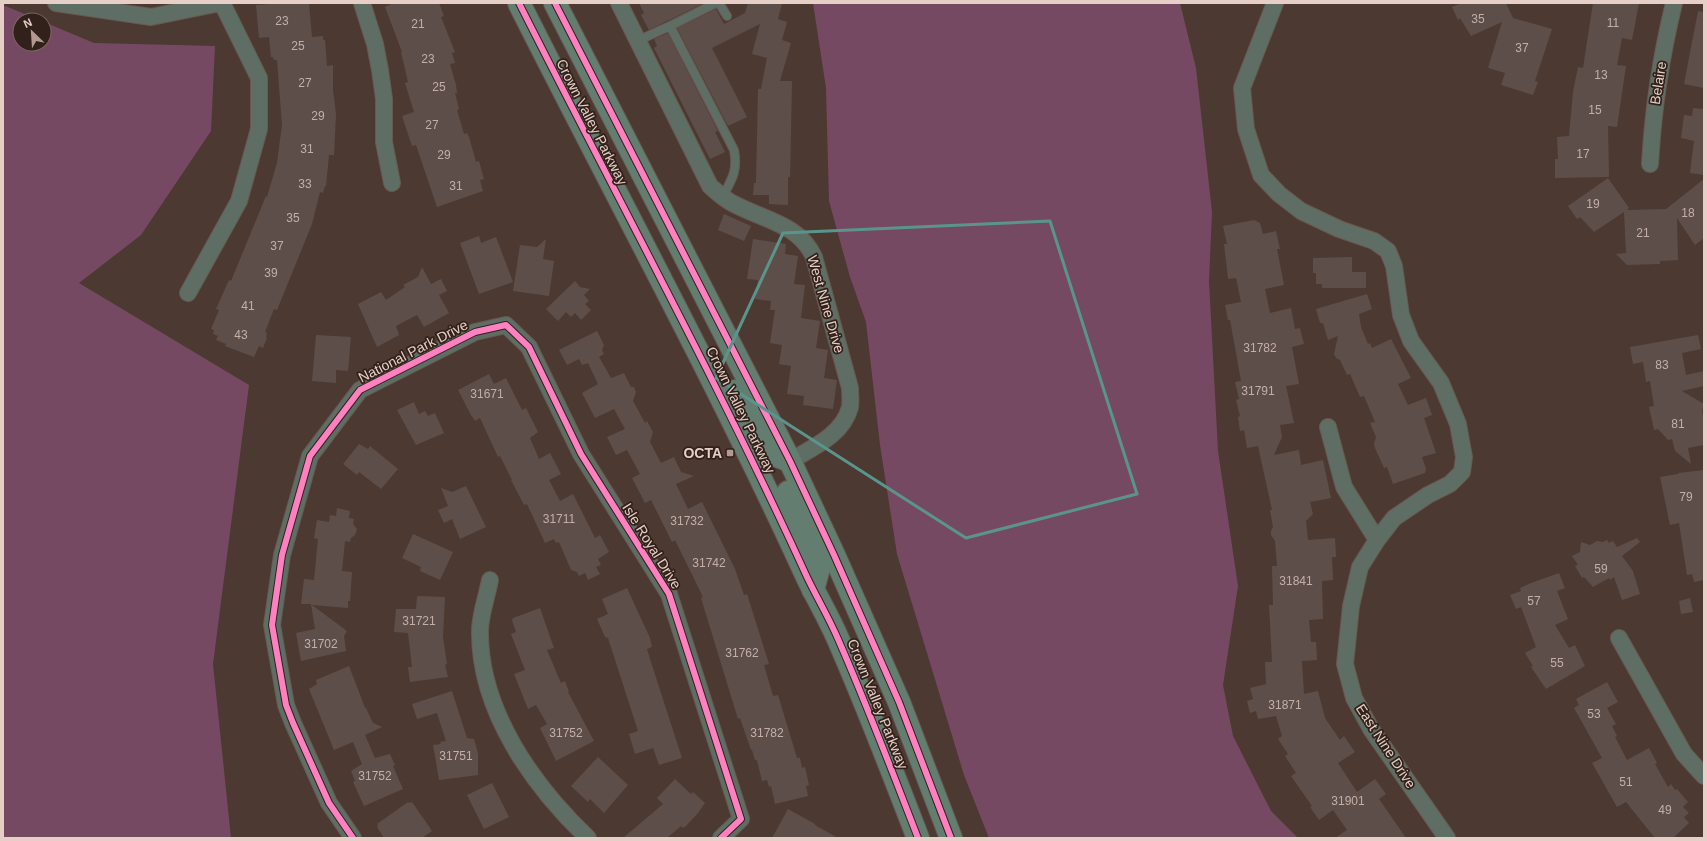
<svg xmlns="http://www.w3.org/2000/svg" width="1707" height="841" viewBox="0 0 1707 841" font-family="Helvetica,sans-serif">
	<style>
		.green { fill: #764962 }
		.building { fill: #5e4e4a }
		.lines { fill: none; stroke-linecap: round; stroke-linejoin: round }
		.lane-casing { stroke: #685851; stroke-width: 10 }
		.street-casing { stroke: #685851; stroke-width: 18 }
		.primary-casing { stroke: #685851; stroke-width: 24 }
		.lane { stroke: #5e6e64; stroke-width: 8 }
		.street { stroke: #5e6e64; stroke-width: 16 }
		.primary { stroke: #637e71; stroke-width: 22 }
		.cycleway-casing { stroke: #31211a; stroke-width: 8 }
		.cycleway { stroke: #ff80c0; stroke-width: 6 }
		.marked { fill: none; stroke: #5a958d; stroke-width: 3; stroke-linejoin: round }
		.poi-dot { fill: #b09a92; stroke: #31211a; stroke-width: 1.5 }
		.labels { text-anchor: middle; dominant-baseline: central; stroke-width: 3.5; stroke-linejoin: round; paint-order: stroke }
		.number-label { font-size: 12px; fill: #c4afa7 }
		.street-label { font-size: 14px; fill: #e6cfc6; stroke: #31211a }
		.poi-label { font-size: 14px; font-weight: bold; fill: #e6cfc6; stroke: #31211a; text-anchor: end }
	</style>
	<rect width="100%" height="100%" fill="#4c3931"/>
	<path class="green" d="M813 3H1180L1196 68 1212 212 1209 281 1218 451 1238 586 1223 685 1233 736 1271 811 1298 838H989L964 775 897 554 880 445 866 322 850 277 829 201 826 88Z
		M3 5 39 20H20V44H44V22L94 43 215 46 211 131 141 235 79 283 249 385 213 664 231 838H3Z"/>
	<path class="building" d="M284 3H309L312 37 323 36V40H325L327 66 333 65V90L336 114 334 155H329L326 186H325L323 193 320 192 312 224 277 310 274 309 265 332 267 333 266 337 267 338 263 348 259 346 254 357 225 346 226 344 216 340 218 336 213 334 214 330 211 329 219 310 216 309 229 280 231 281 266 196 267 197 277 163 282 125 277 60H274L273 57H271L269 37 259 38 256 5Z
		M393 3H439L444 16 441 17 455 52 452 53 455 63 450 64 456 85 457 93H455L459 109 457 110 464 134 467 133 469 137 476 162 479 161 484 179 480 180 483 191 437 207 416 145 412 146 402 116 414 112 405 83 408 82 401 52H402L385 7Z
		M639 3H704L649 30 641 15 644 13Z
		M748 3H782L778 19 787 22 782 40 791 43 780 81H792L790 177H788V205L769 204V195H753L754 183H756L758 89H761L767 58 752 54 760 24 712 48 747 117 728 126 677 28 716 9 724 24 745 13Z
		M1461 3H1506L1513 18 1552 29 1535 81 1538 82 1533 95 1501 85 1505 73 1488 68 1502 22 1471 36 1460 18 1458 20 1452 7Z
		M1593 3H1639L1632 40 1622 38 1617 65 1626 66 1617 127 1608 126 1609 177 1555 178V159H1558L1557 137 1569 136 1573 92 1578 67 1583 68Z
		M1698 11 1704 12V88L1684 84Z
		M668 33 718 131 715 132 725 152 710 159 654 48 657 46 654 39Z
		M1693 108 1704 109V175L1690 173 1694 141 1681 138 1684 115 1692 116Z
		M1608 178 1629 208 1627 210 1666 209 1704 179V238L1695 245 1677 218 1678 260 1660 261V264L1627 265 1616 254 1626 253 1624 212 1594 232 1580 217 1577 219 1568 206Z
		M724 214 751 226 744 241 718 230Z
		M1254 220 1260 223 1263 234 1276 231 1280 249H1277L1284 285 1265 289 1270 313 1291 308 1295 329 1300 328 1304 344 1292 347 1299 384 1286 386 1294 423 1280 425 1282 437 1274 455 1299 450 1301 465 1323 460 1331 498 1310 502 1313 514 1306 521 1308 540 1335 538 1336 557H1332L1333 580 1322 581 1323 619 1309 620 1311 642H1316L1317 660 1302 661 1304 694 1318 691 1325 718 1340 740 1344 736 1355 752 1338 763 1357 792 1375 779 1386 794 1379 799 1406 838H1335L1347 830 1333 810 1319 820 1310 807 1312 806 1291 776 1296 773 1285 756 1288 754 1278 739 1282 736 1276 716 1258 719 1256 711 1250 713 1247 701 1253 699 1250 688 1266 684 1265 662H1272L1269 605H1273L1272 566H1277L1275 541 1271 535V531L1273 527 1270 510H1272L1258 446 1247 448 1244 430 1240 431 1238 417 1240 416 1236 400 1239 399 1235 382 1241 381 1230 320H1228L1225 305 1241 302 1236 278 1228 279 1224 244H1227L1223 226Z
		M479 236 481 243 496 237 513 282 479 294 460 243Z
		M546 239 543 259 554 261 549 296 513 291 520 245 537 247Z
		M753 239 786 244 785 254 798 256 794 284 805 285 801 318 820 321 816 348 828 350 824 378 837 380 833 409 803 405 804 396 787 394 791 366 779 364 782 345 770 343 775 310H770L771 301 755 299 758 280 747 279Z
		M1352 257V272H1366V288H1322V284H1316V273H1313V258Z
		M422 267 431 284 441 279 447 291 439 295 449 313 424 327 417 315 396 326 399 335 377 347 358 304 381 292 386 300 405 287 403 285 418 277Z
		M575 281 580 287 590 289 584 295 589 301 585 304 591 310 581 320 575 313 571 317 566 312 558 321 546 309Z
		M1367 294 1372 309 1359 314 1361 327 1368 344 1370 343 1372 348 1391 339 1411 378 1398 384 1408 405 1426 398 1432 415 1424 418 1436 453 1422 457 1426 469 1425 473 1393 484 1387 467 1384 468 1375 448 1374 443 1376 437 1370 423 1375 422 1364 396 1360 397 1350 374 1347 375 1340 360 1336 358 1334 354 1338 336 1328 340 1323 323H1320L1316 309Z
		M597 331 604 345 602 350 604 354 599 357 611 378 624 373 631 387H634L636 392 633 401 645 423 647 421 653 432 650 442 661 463 674 457 681 472 694 476 676 484 688 509 702 502 735 569 744 595 747 594 769 664 764 665 773 696 778 695 797 758H800L802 768 805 767 809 785 806 786 808 796 775 804 771 786 769 787 767 780 762 781 757 760H755L752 750H751L740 718 738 719 701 598 703 597 675 540 672 542 651 500 645 503 632 478 640 474 627 450 616 455 607 437 625 429 614 409 595 418 582 393 598 384 588 363 582 365 579 359 567 365 559 350Z
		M316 335 351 337 348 371 336 370V383L312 381Z
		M1698 335 1701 349 1682 353 1686 375 1704 371V386L1682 391 1704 404 1702 411 1704 420V445L1688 448 1691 464 1675 451 1672 439 1668 440 1658 429 1654 430 1649 407 1654 406 1650 381 1646 382 1643 362 1633 364 1630 347Z
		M489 374 494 384 506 378 522 410 526 408 538 432 530 438 539 459 550 453 561 474 549 480 560 501 573 494 595 538 600 535 609 552 598 559 601 565 596 567 600 574 588 580 585 573 579 576 577 572 571 570 559 542 556 543 554 539 545 543 527 504 524 505 511 480H512L500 456 498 457 480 418 475 421 471 415 458 390Z
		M414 402 419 414 425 411 428 416 435 413 444 433 416 445 397 410Z
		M359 444 368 449 370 446 398 469 381 489 359 472 357 475 343 464Z
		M1704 470V580L1694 582 1692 574 1687 575 1679 523 1670 525 1660 477 1678 474 1679 473Z
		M466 486 486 527 460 539 452 519 444 523 438 510 448 506 441 488 452 492Z
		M337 508 350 511 349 518 354 519 353 524 357 529 355 535 351 538 350 542 345 541 342 571 352 572 350 601H348V608L312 605 347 631 344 636 346 651 301 661 296 633 315 629 311 604H301L304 579 314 580 318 539 314 538 317 520 329 522 330 515 336 516Z
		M413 534 453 552 440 580 420 571 421 567 402 558Z
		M1637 538 1640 542 1622 556 1633 571 1640 594 1622 600 1614 577 1610 580 1609 578 1593 587 1584 577 1582 578 1575 566 1578 565 1572 556 1580 552 1581 542 1590 545 1597 541 1603 542 1607 540 1609 543 1613 541 1617 547Z
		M1559 573 1565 588 1557 591 1568 619 1555 625 1569 648 1575 645 1585 666 1546 689 1531 667 1533 666 1525 653 1536 647 1521 607 1516 609 1510 595 1521 591 1520 588 1531 583Z
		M627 588 650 638 652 647 647 649 650 659 682 758 659 765 653 748 635 754 629 734 638 731 608 638 605 637 597 619 608 614 602 599Z
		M417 596 445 597 443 637 447 664 445 665 448 677 410 682 408 667H412L408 633 394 632 396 609H416Z
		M1690 598 1693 612 1681 614 1679 601Z
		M540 608 554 648 547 650 561 683 565 681 569 692H568L594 741 556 761 540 728 547 724 536 705 528 709 514 674 525 670 511 634 516 632 512 620 513 618Z
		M349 666 365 708H366L373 723 382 727 365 735 375 758 390 754 395 765 393 766 403 789 364 806 353 782 355 781 351 771 362 764 353 742 334 750 309 689 317 684 316 680Z
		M1607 682 1618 702 1607 708 1616 724 1612 726 1617 736 1615 737 1627 760 1649 748 1657 763 1655 764 1668 787 1671 784 1675 790 1677 789 1688 802 1683 807 1689 813 1684 817 1689 823 1673 838H1655L1626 802 1617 807 1592 763 1602 758 1574 708 1579 705 1576 699Z
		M452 691 467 738 474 739 478 753V775L439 780 433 745 441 744 440 742 446 741 437 713 417 719 412 704Z
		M598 757 628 785 604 813 590 799 588 802 571 786Z
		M675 779 691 794 693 792 705 803 698 813 686 826 683 828 681 826 667 838H623L663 804 657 798Z
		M492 783 509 817 484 829 467 795Z
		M408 802 409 803 412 802 432 831 422 838H384L377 827 378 825 377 824Z
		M788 809 815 824V825L838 838H772Z"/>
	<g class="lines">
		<g class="lane-casing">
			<path id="lane" d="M719 3 727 16
				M670 26 716 3
				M637 41 670 26 734 150C738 171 732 179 722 198"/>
		</g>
		<g class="street-casing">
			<path id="street" d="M56 3 151 17 220 3
				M362 3 375 44 380 70 384 99V142L392 183
				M619 3 710 186C718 193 725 200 734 204 764 220 799 224 814 257L850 388C850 394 851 401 850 407 843 435 812 448 790 461
				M1275 3 1242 88 1246 129 1261 175 1279 194 1301 211 1339 229 1374 241 1388 251 1394 266 1401 315 1411 341 1441 383 1458 424 1464 457 1462 472 1450 484 1428 495 1394 518 1377 540 1360 567 1351 606 1345 664 1354 698 1371 729 1447 838
				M1650 164C1653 110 1661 56 1674 3
				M188 293 239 201 259 129V78L222 3
				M1328 427 1344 487 1377 540
				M490 580C487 596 480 615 480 631 479 710 533 786 588 838
				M1619 638 1684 754 1704 776
				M353 838 329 803 293 723 286 705 272 625 282 555 310 456 360 390 475 332 506 325 529 347 581 454 669 594 741 819 721 838"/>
		</g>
		<g class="primary-casing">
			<path id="primary" d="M519 3C615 194 718 382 807 577 817 598 829 618 838 639 867 705 892 771 918 838
				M555 3 790 461 834 555 899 702 951 838
				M735 391 770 453 787 460
				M788 492 820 564 813 590"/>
		</g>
		<use href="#lane" class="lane"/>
		<use href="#street" class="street"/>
		<use href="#primary" class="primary"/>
		<g class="cycleway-casing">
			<path id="cycleway" d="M519 3C615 194 718 382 807 577 817 598 829 618 838 639 867 705 892 771 918 838
				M555 3 790 461 834 555 899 702 951 838
				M353 838 329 803 293 723 286 705 272 625 282 555 310 456 360 390 475 332 506 325 529 347 581 454 669 594 741 819 721 838"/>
		</g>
		<use href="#cycleway" class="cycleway"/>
	</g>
	<path class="marked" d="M1050 221 1137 494 966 538 716 378 783 233Z"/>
	<rect class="poi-dot" x="726" y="449" width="8" height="8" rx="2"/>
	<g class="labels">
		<g class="number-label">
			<text x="1478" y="19">35</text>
			<text x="282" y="21">23</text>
			<text x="1613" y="23">11</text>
			<text x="418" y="24">21</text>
			<text x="298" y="46">25</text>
			<text x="1522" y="48">37</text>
			<text x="428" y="59">23</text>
			<text x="1601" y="75">13</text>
			<text x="305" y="83">27</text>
			<text x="439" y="87">25</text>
			<text x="1595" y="110">15</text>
			<text x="318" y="116">29</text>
			<text x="432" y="125">27</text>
			<text x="307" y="149">31</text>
			<text x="1583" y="154">17</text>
			<text x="444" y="155">29</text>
			<text x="305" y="184">33</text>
			<text x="456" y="186">31</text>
			<text x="1593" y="204">19</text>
			<text x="1688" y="213">18</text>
			<text x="293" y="218">35</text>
			<text x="1643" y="233">21</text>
			<text x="277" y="246">37</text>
			<text x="271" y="273">39</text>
			<text x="248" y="306">41</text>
			<text x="241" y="335">43</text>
			<text x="1260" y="348">31782</text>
			<text x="1662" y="365">83</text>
			<text x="1258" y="391">31791</text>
			<text x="487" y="394">31671</text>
			<text x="1678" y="424">81</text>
			<text x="1686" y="497">79</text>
			<text x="559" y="519">31711</text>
			<text x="687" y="521">31732</text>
			<text x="709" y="563">31742</text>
			<text x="1601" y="569">59</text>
			<text x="1296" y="581">31841</text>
			<text x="1534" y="601">57</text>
			<text x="419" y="621">31721</text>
			<text x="321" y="644">31702</text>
			<text x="742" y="653">31762</text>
			<text x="1557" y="663">55</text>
			<text x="1285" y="705">31871</text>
			<text x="1594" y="714">53</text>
			<text x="566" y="733">31752</text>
			<text x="767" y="733">31782</text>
			<text x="456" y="756">31751</text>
			<text x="375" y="776">31752</text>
			<text x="1626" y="782">51</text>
			<text x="1348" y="801">31901</text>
			<text x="1665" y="810">49</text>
		</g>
		<g class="street-label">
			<text transform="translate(1658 83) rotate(-81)">Belaire</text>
			<text transform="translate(592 122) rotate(63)">Crown Valley Parkway</text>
			<text transform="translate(826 304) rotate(74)">West Nine Drive</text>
			<text transform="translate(413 351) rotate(-27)">National Park Drive</text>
			<text transform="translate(741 410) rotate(64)">Crown Valley Parkway</text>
			<text transform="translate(652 546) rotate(58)">Isle Royal Drive</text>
			<text transform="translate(878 704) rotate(68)">Crown Valley Parkway</text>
			<text transform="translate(1386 746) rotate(57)">East Nine Drive</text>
		</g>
		<g class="poi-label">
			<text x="722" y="453">OCTA</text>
		</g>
	</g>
	<rect width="1707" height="841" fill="none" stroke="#e6cfc6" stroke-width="8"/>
	<g transform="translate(32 32) rotate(335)"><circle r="19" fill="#31211a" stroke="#79675f"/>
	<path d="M0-3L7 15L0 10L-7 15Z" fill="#b09a92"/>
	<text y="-6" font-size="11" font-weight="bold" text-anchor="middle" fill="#e6cfc6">N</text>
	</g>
</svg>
